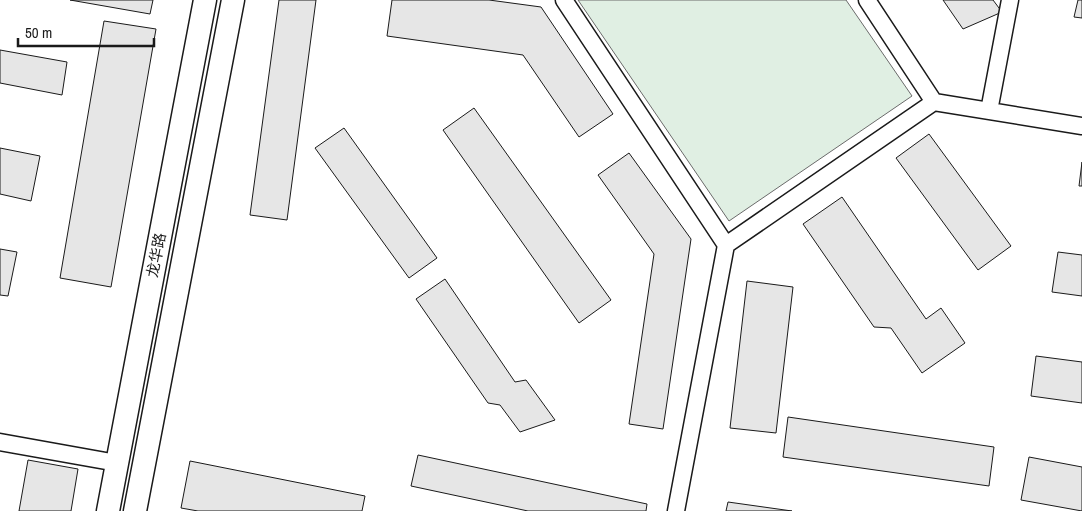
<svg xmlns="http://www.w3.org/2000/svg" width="1082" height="511" viewBox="0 0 1082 511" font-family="'Archivo Narrow','Noto Sans SC',sans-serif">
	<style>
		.green { fill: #e0efe3; stroke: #6a6a6a }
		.building { fill: #e6e6e6; stroke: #1a1a1a }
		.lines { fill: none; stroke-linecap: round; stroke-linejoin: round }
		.minor-casing { stroke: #1a1a1a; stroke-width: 19 }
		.secondary-casing { stroke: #1a1a1a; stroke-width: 25 }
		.minor { stroke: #fff; stroke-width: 16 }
		.secondary { stroke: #fff; stroke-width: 22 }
		.labels { text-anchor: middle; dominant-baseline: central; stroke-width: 4; stroke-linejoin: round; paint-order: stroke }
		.street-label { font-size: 15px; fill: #1a1a1a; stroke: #fff }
	</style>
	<rect width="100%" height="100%" fill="#fff"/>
	<path class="green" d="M578 0H846L912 96 729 221Z"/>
	<path class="building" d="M70 0H153L150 14Z
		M279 0H316L287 220 250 215Z
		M392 0H489L541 7 613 114 579 137 523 55 387 36Z
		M943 0H993L1002 12 963 29Z
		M1078 0H1082V18L1074 17Z
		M104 21 156 29 111 287 60 278Z
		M0 50 67 62 62 95 0 83Z
		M474 108 611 300 579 323 443 130Z
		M344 128 437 258 409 278 315 148Z
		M929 134 1011 246 978 270 896 158Z
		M0 148 40 156 31 201 0 194Z
		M629 153 691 239 663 429 629 424 654 254 598 175Z
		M1082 162V186H1079Z
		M842 197 926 319 941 308 965 343 922 373 891 328 874 327 803 224Z
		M0 249 17 252 8 296 0 295Z
		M1058 252 1082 255V296L1052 292Z
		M445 279 515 382 526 380 555 420 520 432 500 405 488 403 416 299Z
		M747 281 793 287 776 433 730 428Z
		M1036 356 1082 362V403L1031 396Z
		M788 417 994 447 989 486 783 457Z
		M418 455 647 504 646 511H528L411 486Z
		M1029 457 1082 467V511L1021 500Z
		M28 460 78 469 71 511H19Z
		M190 461 365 496 362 511H198L181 508Z
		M728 502 792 511H726Z"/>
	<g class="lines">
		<g class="minor-casing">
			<path id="minor" d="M564 0 726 245 676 511
				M934 102 1082 126
				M989 111 1010 0
				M726 245 934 102 867 0
				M0 442 117 463"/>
		</g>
		<g class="secondary-casing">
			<path id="secondary" d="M108 511 205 0
				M135 511 233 0"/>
		</g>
		<use href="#minor" class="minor"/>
		<use href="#secondary" class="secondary"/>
	</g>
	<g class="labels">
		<g class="street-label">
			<text transform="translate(156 255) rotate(-79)">龙华路</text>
		</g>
	</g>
	<path d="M18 38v8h136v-8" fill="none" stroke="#1a1a1a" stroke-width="2.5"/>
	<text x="25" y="38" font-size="15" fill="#1a1a1a" stroke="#ffffff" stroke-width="4" paint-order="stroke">50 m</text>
</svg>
